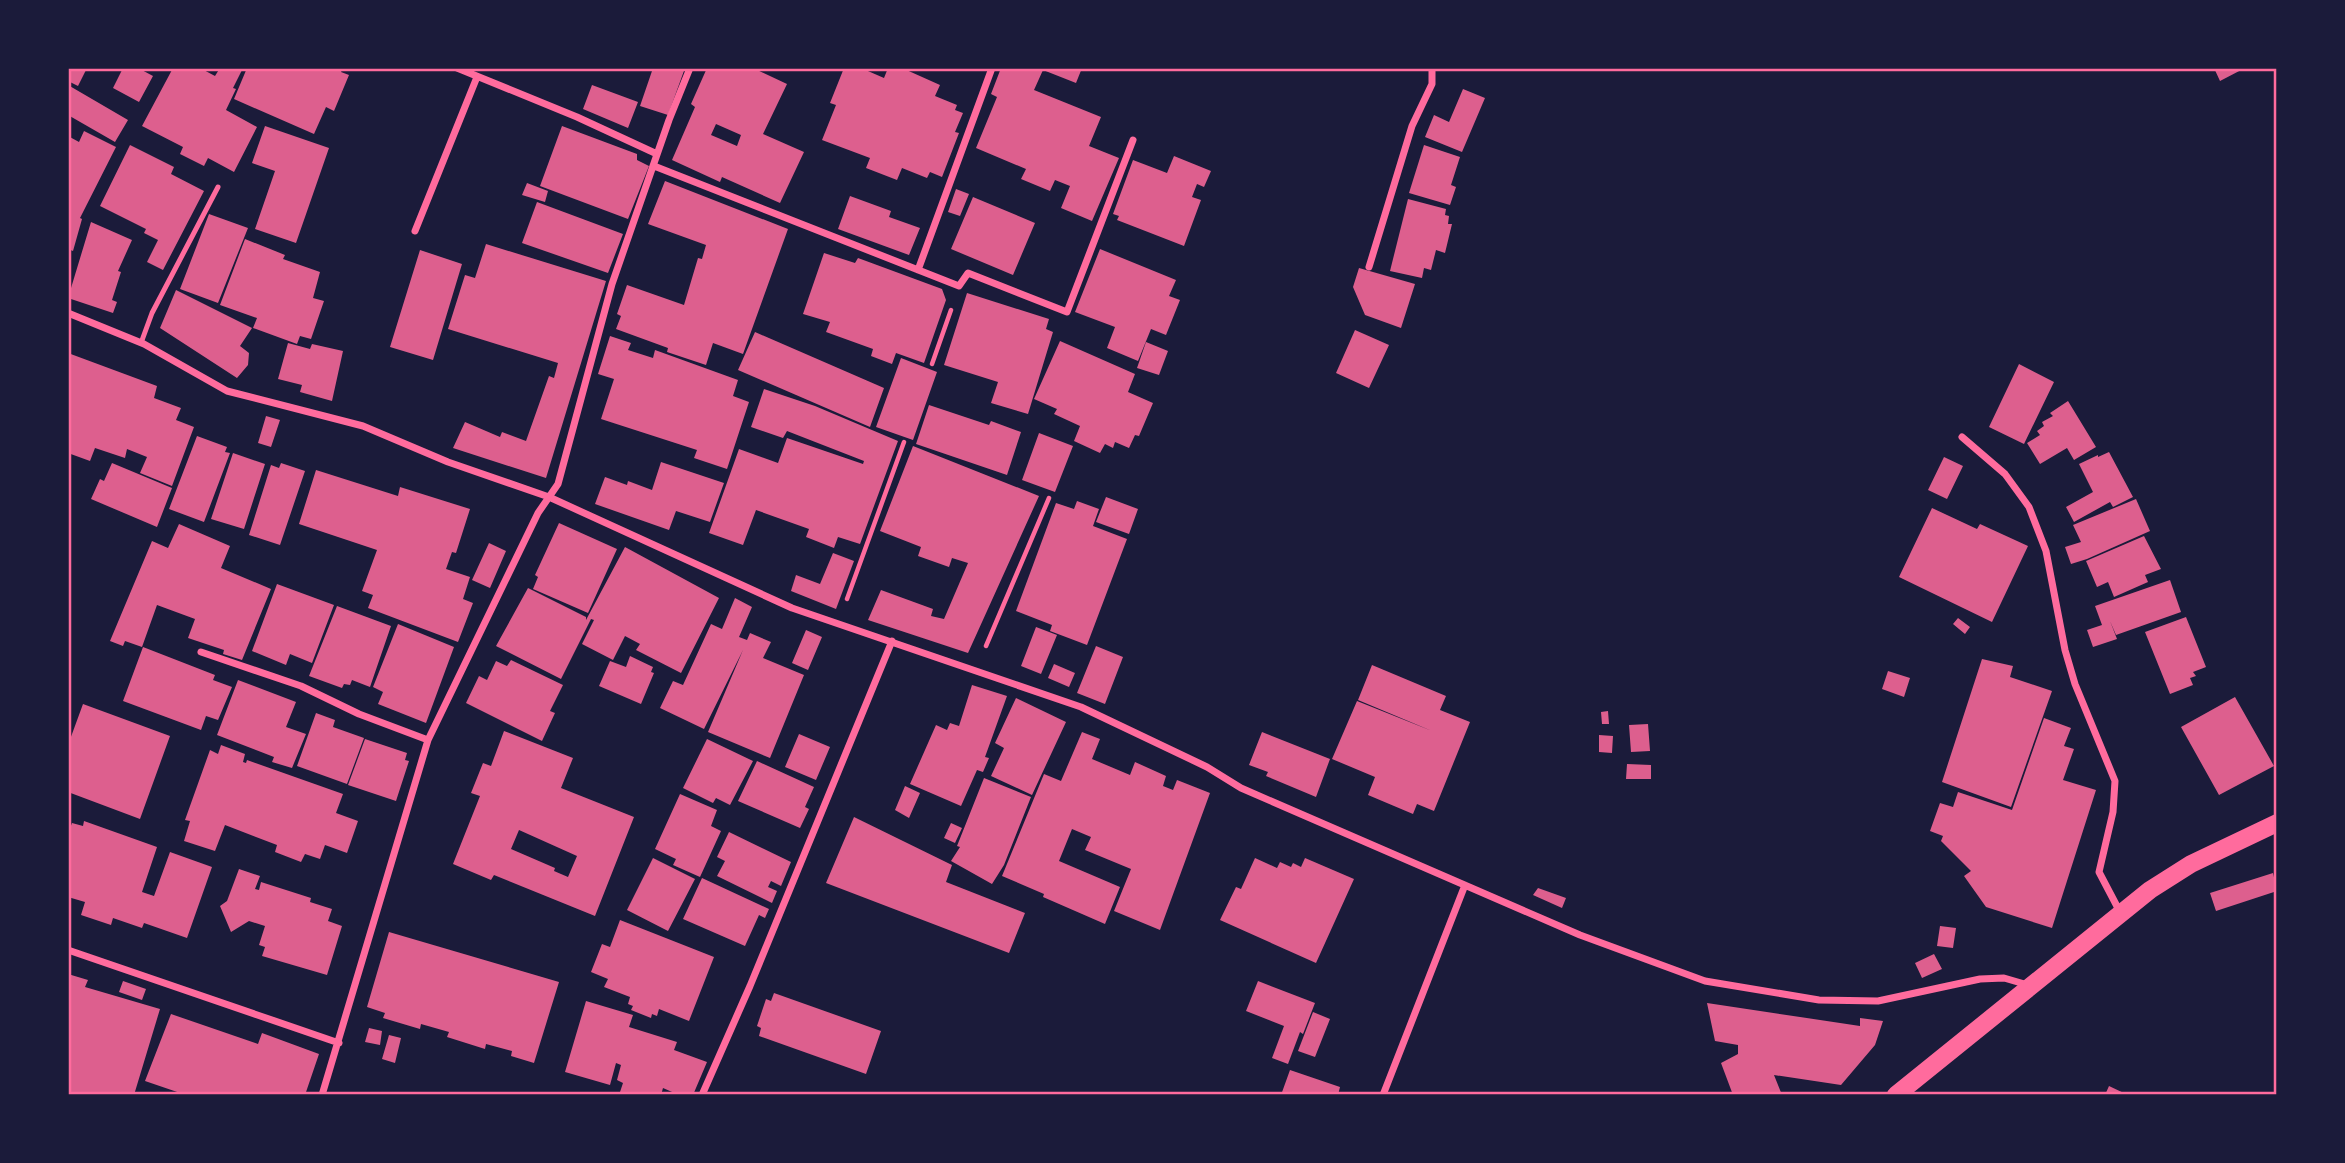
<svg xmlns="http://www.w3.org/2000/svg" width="2345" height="1163" viewBox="0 0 2345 1163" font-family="'Noto Sans',sans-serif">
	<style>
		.building { fill: #dd5f8e; fill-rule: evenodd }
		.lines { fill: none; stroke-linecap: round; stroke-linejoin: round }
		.path { stroke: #ff6b9d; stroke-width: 4.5 }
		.service { stroke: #ff6b9d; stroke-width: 5 }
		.minor { stroke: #ff6b9d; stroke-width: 7 }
		.primary { stroke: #ff6b9d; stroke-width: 18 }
		.neatline { fill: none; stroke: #ff6b9d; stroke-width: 2.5 }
	</style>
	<rect width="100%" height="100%" fill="#1b1b3a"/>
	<path class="building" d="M68 68H87L78 86 68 81Z
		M123 68H138L153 76 139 102 113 88Z
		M173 68H200L215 76 220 68H243L233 88 236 89 226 110 257 127 234 172 208 158 204 166 180 154 183 147 142 126Z
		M247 68H343L341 72 349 75 334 111 326 107 314 134 234 99Z
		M645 68H685L668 115 640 106 652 71Z
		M707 68H753L787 84 763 134 804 152 780 203 722 177 720 182 672 160 695 107 691 104ZM716 124 741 135 737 146 711 135Z
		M844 68H861L884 78 888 68H902L940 85 935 96 957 105 955 110 963 113 955 132 959 133 942 177 930 172 927 178 902 168 897 180 866 168 870 158 822 140 836 105 830 103Z
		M1001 68H1082L1076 83 1043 70 1034 90 1101 117 1089 146 1119 158 1092 221 1061 208 1070 186 1055 180 1050 191 1021 179 1026 169 976 148 997 97 991 94Z
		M2214 68H2245L2220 81Z
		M68 85 128 120 115 142 68 115Z
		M592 85 638 102 628 128 583 109Z
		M1463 89 1485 98 1462 152 1425 137 1434 115 1449 122Z
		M265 126 329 148 296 243 255 229 275 171 252 163Z
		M562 126 637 154V160L649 166 628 219 540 186Z
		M84 131 116 147 80 218 82 219 73 251 68 249V136L79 142Z
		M130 145 174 167 171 174 204 191 163 270 147 262 158 240 144 233 146 229 100 206Z
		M1424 145 1460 157 1451 185 1456 187 1450 205 1409 193Z
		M1174 156 1211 171 1204 187 1197 184 1192 197 1201 200 1184 246 1117 220 1119 216 1113 214 1133 160 1167 173Z
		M665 181 788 229 743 354 713 343 706 365 667 352 668 348 616 329 621 316 617 314 627 285 684 305 698 258 702 259 706 245 648 224Z
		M527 183 548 191 545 202 522 195Z
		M956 189 969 194 960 216 948 212Z
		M850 196 891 211 889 217 920 228 909 255 838 229Z
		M973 197 1035 223 1013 275 951 249Z
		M1408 199 1446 209 1445 215 1449 216 1448 224H1452L1445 253 1436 250 1431 270 1424 268 1422 278 1390 271Z
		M537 202 623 234 608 273 522 243Z
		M209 214 248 228 218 303 180 289Z
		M91 222 132 240 118 271 121 272 112 300 117 302 113 313 68 298Z
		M245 239 285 255 283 259 320 272 313 298 324 301 311 339 300 336 297 344 253 328 257 318 220 305Z
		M486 244 606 281 546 478 453 448 465 422 500 437 502 432 526 441 549 376 554 378 558 363 448 329 465 275 475 278Z
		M1100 249 1176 280 1169 296 1180 300 1166 335 1151 329 1138 361 1107 348 1115 327 1075 312Z
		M420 250 462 264 433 360 390 347Z
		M824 253 855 263 858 258 942 289 946 300 924 363 896 353 892 364 871 356 873 349 826 332 830 322 803 314Z
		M1359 268 1415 284 1401 328 1365 315 1353 287Z
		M176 290 252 328 240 346 249 353 248 365 237 378 160 328Z
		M967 293 1049 319 1046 329 1053 332 1028 414 991 403 998 382 944 365Z
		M1355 330 1389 345 1369 388 1336 373Z
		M755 332 884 388 870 427 738 370Z
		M610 336 631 343 628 350 653 358 655 350 738 380 733 396 749 402 727 469 694 458 697 450 601 419 614 379 598 374Z
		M1060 341 1135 374 1128 392 1153 403 1139 436 1135 435 1129 448 1115 442 1113 448 1105 444 1100 453 1074 441 1080 426 1054 414 1057 409 1034 399Z
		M1146 342 1168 351 1159 375 1137 368Z
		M288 343 310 349 312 344 343 351 332 401 300 392 302 385 278 379Z
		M68 353 157 386 154 398 181 408 176 420 194 427 172 486 140 473 147 457 127 449 125 458 95 448 90 461 68 453Z
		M901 358 937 372 913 440 876 427Z
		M2019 364 2054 382 2024 444 1989 427Z
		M764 389 815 406 898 441 860 544 838 537 834 548 806 537 809 529 756 510 743 545 709 533 739 449 778 463 787 438 863 464 864 461 787 431 783 438 751 427Z
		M2068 401 2096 447 2074 460 2067 448 2040 464 2027 443 2040 435 2037 431 2044 426 2042 422 2053 416 2050 413Z
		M929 405 989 425 991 421 1021 432 1007 475 916 444Z
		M266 416 280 420 271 447 258 443Z
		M1039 433 1073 446 1055 492 1022 480Z
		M197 436 227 447 225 452 230 453 204 522 169 509Z
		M913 446 1039 496 968 653 868 620 881 590 933 609 931 616 944 619 968 563 952 558 949 567 918 556 921 547 880 531Z
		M2109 452 2133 497 2113 507 2110 502 2074 522 2066 507 2093 492 2079 464 2098 455V457Z
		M233 453 265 464 244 529 211 519Z
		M1944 457 1963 466 1947 499 1928 490Z
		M661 462 724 483 710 522 676 511 669 530 595 504 605 477 627 485 628 481 652 490Z
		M112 463 172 488 157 527 91 499 100 479 104 481Z
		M281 463 305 471 280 545 249 535 271 465 279 468Z
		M316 470 398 496 400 487 470 509 456 553 452 552 446 569 470 577 463 599 473 603 458 642 368 608 373 595 362 591 377 550 299 524Z
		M1106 497 1138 509 1129 534 1096 522Z
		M2136 499 2150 531 2087 559 2071 564 2065 547 2081 542 2073 525Z
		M1077 501 1099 509 1093 526 1127 539 1087 645 1050 631 1052 625 1016 611 1056 503 1074 509Z
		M1932 508 1977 529 1980 524 2028 546 1992 622 1899 577Z
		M559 523 617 549 588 613 533 589 538 577 535 575Z
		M179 524 230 546 221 568 271 589 242 660 223 654 224 650 188 638 195 619 157 605 142 647 125 641 123 646 110 641 152 541 168 548Z
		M2144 536 2161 569 2145 575 2148 582 2114 597 2108 582 2097 587 2086 561Z
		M489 543 506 551 490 588 472 580Z
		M625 547 719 598 681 673 636 650 640 644 625 636 613 660 582 644 594 620 591 619 561 679 496 646 528 588 586 617V620Z
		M833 553 854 561 836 609 791 591 796 575 820 584Z
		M2170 580 2181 612 2116 635 2110 621 2117 639 2093 647 2087 630 2102 625 2095 606Z
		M277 584 334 605 312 663 290 654 286 665 252 651Z
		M735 598 752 607 739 637 747 640 750 633 771 642 763 658 804 675 770 758 708 732 743 650 704 729 660 708 673 681 683 685 711 624 722 629Z
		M337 606 391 626 370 687 352 680 350 685 344 684 342 688 309 676Z
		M2186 617 2206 667 2193 672 2196 676 2190 678 2193 685 2170 694 2145 632Z
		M1958 618 1970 627 1965 634 1953 624Z
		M398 624 454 647 426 723 378 704 383 692 373 687Z
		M1036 627 1057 635 1041 674 1021 666Z
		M806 630 822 637 808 670 792 663Z
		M1096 646 1123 657 1105 704 1077 693Z
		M143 647 215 675 213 680 232 687 218 720 206 716 201 730 123 701Z
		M630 656 653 667 651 672 654 673 641 704 599 686 610 661 626 667Z
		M1982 659 2013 666 2010 677 2052 691 2011 807 1942 782Z
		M511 660 563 685 550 711 555 713 542 741 466 703 479 676 487 680 496 661 507 666Z
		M1054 664 1075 673 1069 687 1048 678Z
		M1372 665 1446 696 1440 710 1470 722 1434 811 1417 804 1413 814 1368 795 1375 777 1332 759 1357 701 1432 731 1358 700Z
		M1888 671 1910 678 1904 697 1882 689Z
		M238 680 296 702 286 727 306 734 292 768 272 762 274 757 217 735Z
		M972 685 1007 696 985 757 989 758 983 772 977 770 961 806 910 784 936 725 947 730 950 723 959 726Z
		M2235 697 2274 766 2219 795 2181 727Z
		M1016 698 1066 722 1032 795 991 776 1004 748 995 743Z
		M83 704 170 736 140 819 68 792V745Z
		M1608 711 1609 724H1602L1601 712Z
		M316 713 335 720 333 727 364 738 347 784 297 766Z
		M2044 718 2071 728 2064 746 2074 749 2063 780 2096 790 2052 928 1986 907 1964 876 1971 871 1941 841 1943 836 1930 831 1940 803 1953 807 1958 792 2012 810Z
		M1648 724 1650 751 1631 752 1629 725Z
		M504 731 573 758 561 788 634 817 595 916 494 875 491 880 453 864 480 796 471 793 483 763 491 766ZM519 830 577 856 568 877 554 871 555 868 511 849Z
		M1082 732 1100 739 1092 759 1130 775 1135 762 1166 776 1163 786 1173 790 1177 780 1210 793 1160 930 1114 911 1131 869 1085 850 1091 837 1072 829 1059 861 1120 887 1105 924 1043 897 1044 894 1002 876 1044 774 1061 781Z
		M1262 732 1330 759 1316 797 1266 776 1268 772 1249 765Z
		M799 734 830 747 816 780 785 767Z
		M1599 735 1613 736 1612 753 1599 752Z
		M365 739 407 753 405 760 409 761 396 801 348 785Z
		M707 739 753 761 730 805 716 798 713 803 683 788Z
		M221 745 245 754 243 762 246 763 247 760 343 794 336 813 358 821 347 853 325 845 320 859 305 854 301 862 275 852 277 845 225 825 215 851 184 841 190 821 185 820 210 750 218 754Z
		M757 761 814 787 805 807 809 809 800 828 738 801Z
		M1627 764 1651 765V779H1626Z
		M984 778 1031 797 1004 865 992 884 951 861 960 847 957 846Z
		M905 786 920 793 909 818 895 810Z
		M680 794 717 810 711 826 721 831 700 877 673 865 676 859 655 849Z
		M854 817 952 865 946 882 1025 913 1009 953 826 883Z
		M84 821 157 847 142 892 154 896 170 852 212 867 187 938 144 923 142 928 113 918 111 925 81 915 85 902 68 897V867L71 858 68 857V834L72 823 83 826Z
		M951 823 962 828 955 843 944 838Z
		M729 832 791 862 781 886 771 881 768 887 777 891 772 903 717 876 725 861 717 857Z
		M653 858 695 879 668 931 627 910Z
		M1255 858 1277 868 1280 862 1291 867 1293 863 1301 867 1305 858 1354 879 1316 963 1220 920 1236 887 1241 889Z
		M239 869 260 876 255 889 259 890 261 882 311 898 310 902 332 909 328 921 342 926 327 975 262 956 265 947 259 945 265 926 249 921 231 932 220 906 227 901Z
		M2273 873 2277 891 2216 911 2210 893Z
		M702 878 769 909 765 918 759 915 745 946 683 919Z
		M1538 888 1566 898 1562 908 1533 895Z
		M620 920 714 957 689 1021 659 1009 657 1016 652 1014 651 1018 631 1010 633 1006 628 1004 630 997 604 987 608 979 591 972 602 944 610 947Z
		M1940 926 1956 928 1953 948 1937 946Z
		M389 932 559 982 534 1063 511 1056 512 1051 486 1044 485 1049 447 1037 449 1032 421 1024 420 1029 383 1018 385 1013 367 1007Z
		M1934 954 1942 969 1922 978 1915 963Z
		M68 974 88 980 85 987 160 1009 134 1095H68Z
		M123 981 146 989 142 1000 119 992Z
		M1258 981 1315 1003 1303 1034 1300 1032 1288 1064 1272 1058 1284 1026 1246 1011Z
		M774 993 881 1031 866 1074 759 1036 761 1028 757 1026 766 999 771 1001Z
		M586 1001 633 1015 629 1027 677 1042 674 1050 707 1062 693 1095H679L663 1088 661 1095H630L620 1092 623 1083 617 1080 621 1065 616 1063 610 1085 565 1072Z
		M1707 1003 1860 1026V1018L1883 1021 1875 1045 1841 1085 1774 1075 1782 1095H1733L1721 1063 1738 1054V1045L1715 1041Z
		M1313 1012 1330 1019 1315 1057 1298 1051Z
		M171 1014 258 1044 262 1033 319 1054 305 1095H186L145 1081Z
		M369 1028 382 1031 380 1045 365 1042Z
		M389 1035 401 1038 395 1063 382 1059Z
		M1290 1070 1340 1087 1338 1095H1281Z
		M2109 1086 2128 1095H2105Z"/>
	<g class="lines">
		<path class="path" d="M932 364 951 310
			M847 599 904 442
			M986 646 1049 498"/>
		<path class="service" d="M141 343 152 313 218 187"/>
		<path class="minor" d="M457 68 577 117 657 154
			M654 166 959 286 968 273 1067 312 1133 140
			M415 231 477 77
			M1369 267 1412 126 1432 84V68
			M918 270 992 68
			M68 313 144 344 227 391 363 426 448 462 549 497 792 608 1081 707 1207 767 1241 788 1580 935 1705 981 1819 1000 1878 1001 1980 979 2004 978 2028 985
			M1962 437 2005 474 2029 507 2046 551 2065 650 2075 684 2115 781 2113 812 2099 872 2120 912
			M201 652 301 686 359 714 428 740
			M68 950 339 1043
			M322 1095 428 740 538 513 558 484 612 284 669 120 690 68
			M702 1095 750 986 892 641
			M1383 1095 1465 885"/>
		<path class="primary" d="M1896 1095 2150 890 2191 864 2277 823"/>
	</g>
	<rect width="2345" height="1163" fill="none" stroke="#1b1b3a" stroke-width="140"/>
	<rect x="70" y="70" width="2205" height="1023" class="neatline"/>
</svg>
